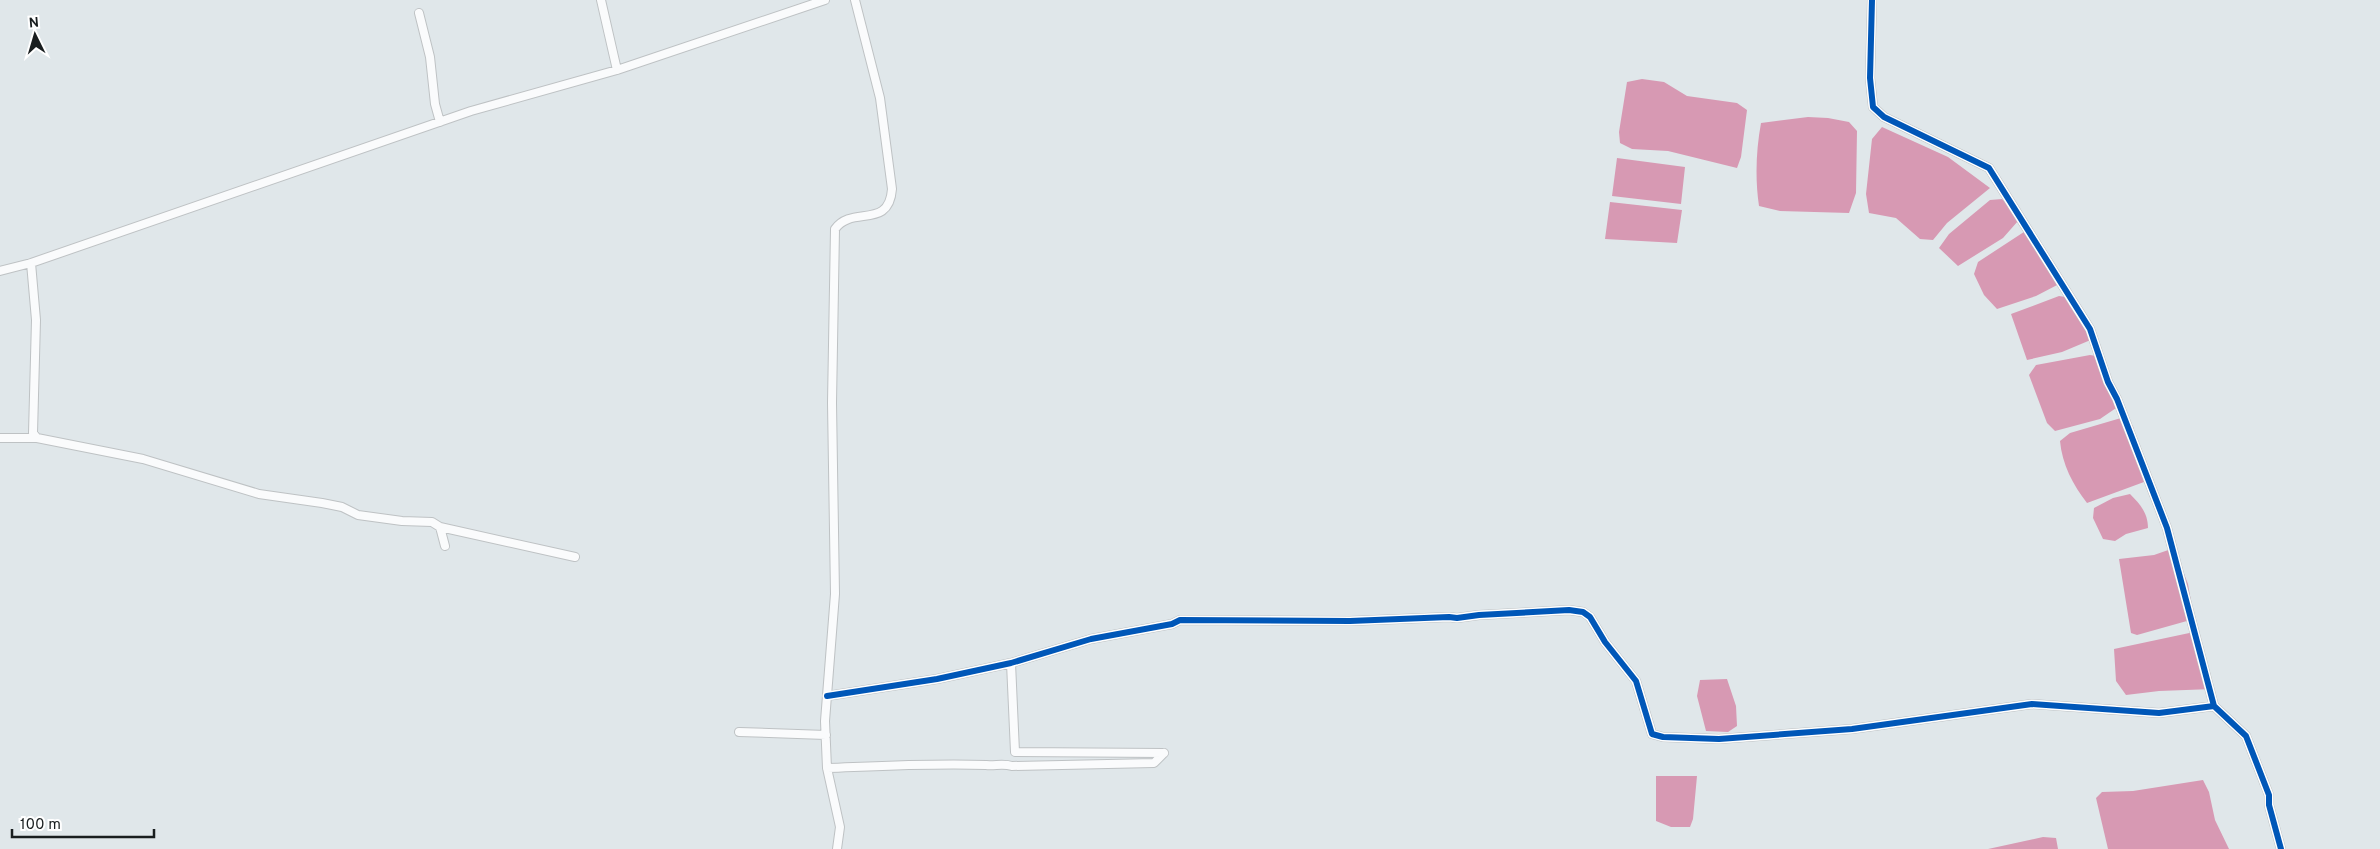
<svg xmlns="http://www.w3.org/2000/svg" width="2380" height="849" viewBox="0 0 2380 849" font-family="Overpass,sans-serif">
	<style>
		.water { fill: #d799b3 }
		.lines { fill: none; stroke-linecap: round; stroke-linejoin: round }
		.street-casing { stroke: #bec2c4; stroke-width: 10 }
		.street { stroke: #fafbfc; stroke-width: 8 }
		.cycleway-casing { stroke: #fff; stroke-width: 9 }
		.cycleway { stroke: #0057b8; stroke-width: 6 }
	</style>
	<rect width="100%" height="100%" fill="#e0e7ea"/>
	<path class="water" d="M1642 79 1664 82 1687 96 1737 103 1747 110 1741 157 1737 168 1668 151 1632 149 1620 143 1619 132 1627 82Z
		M1808 117 1828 118 1849 122 1857 131 1856 193 1849 213 1780 211 1759 206C1755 179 1756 150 1761 123Z
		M1882 127 1948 157 1990 188 1947 223 1933 240 1920 239 1896 218 1869 213 1866 194 1872 139Z
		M1617 158 1685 167 1681 204 1612 196Z
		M2002 199 2015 211 2018 221 2003 238 1958 266 1939 248 1949 234 1990 200Z
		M1610 202 1682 210 1677 243 1605 239Z
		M2030 228 2061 283 2036 296 1997 309 1984 295 1974 274 1978 262Z
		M2059 296 2073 298 2093 339 2062 352 2027 360 2011 314Z
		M2090 355 2103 357 2115 388 2119 406 2100 419 2055 431 2047 423 2029 375 2036 365Z
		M2121 418 2133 426 2144 482 2087 503C2073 485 2062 464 2060 441L2070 433Z
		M2130 494C2140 504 2148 513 2148 528L2126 534 2115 541 2103 539 2093 518 2094 508 2113 498Z
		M2174 548 2188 584 2194 619 2137 635 2131 633 2119 559 2154 555Z
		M2194 632 2208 667 2213 689 2159 691 2126 695 2116 681 2114 649Z
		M1727 679 1736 706 1737 726 1728 732 1706 731 1697 696 1700 680Z
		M1656 776H1697L1693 819 1690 827H1671L1656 821Z
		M2203 780 2209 792 2215 820 2229 849H2108L2096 798 2102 792 2133 791Z
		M2043 837 2056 838 2058 849H1988Z"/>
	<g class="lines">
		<g class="street-casing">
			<path id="street" d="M601 0 617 70
				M1872 0 1870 78 1873 107 1884 117 1989 168 2090 329 2108 382 2117 399 2167 528 2214 706 2246 736 2269 795V805L2281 849
				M419 13 430 57 435 104 440 122
				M31 263 36 320 33 433 37 438 143 459 259 494 322 503 342 507 358 515 402 521 432 522 440 527 445 546
				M0 271 31 263 471 111 617 70 825 0
				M0 438H37
				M440 527 575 557
				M1011 663 1015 752 1164 753
				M827 696 937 679 1011 663 1091 639 1172 624 1180 620 1350 621 1449 617 1457 618 1479 615 1569 610 1583 612 1590 617 1605 642 1636 681 1652 734 1663 737 1719 739 1852 729 2032 704 2159 713 2214 706
				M739 732 826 735
				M827 768C880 766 933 763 986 765 995 766 1003 763 1012 766L1154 763 1164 753
				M837 849 840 827 827 768 825 721 835 594 832 403 835 229C852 205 889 230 892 189L880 98 855 0"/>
		</g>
		<use href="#street" class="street"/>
		<g class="cycleway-casing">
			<path id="cycleway" d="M1872 0 1870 78 1873 107 1884 117 1989 168 2090 329 2108 382 2117 399 2167 528 2214 706 2246 736 2269 795V805L2281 849
				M827 696 937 679 1011 663 1091 639 1172 624 1180 620 1350 621 1449 617 1457 618 1479 615 1569 610 1583 612 1590 617 1605 642 1636 681 1652 734 1663 737 1719 739 1852 729 2032 704 2159 713 2214 706"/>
		</g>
		<use href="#cycleway" class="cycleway"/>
	</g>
	<g transform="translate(35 35) rotate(355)" stroke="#ffffff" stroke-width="4" paint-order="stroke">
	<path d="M0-4L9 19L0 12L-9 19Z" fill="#191e1f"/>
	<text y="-8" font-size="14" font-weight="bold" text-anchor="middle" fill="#191e1f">N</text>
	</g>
	<path d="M12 829v8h142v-8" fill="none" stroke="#191e1f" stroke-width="2.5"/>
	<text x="20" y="829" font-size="15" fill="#191e1f" stroke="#ffffff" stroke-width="4" paint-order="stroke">100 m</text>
</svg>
